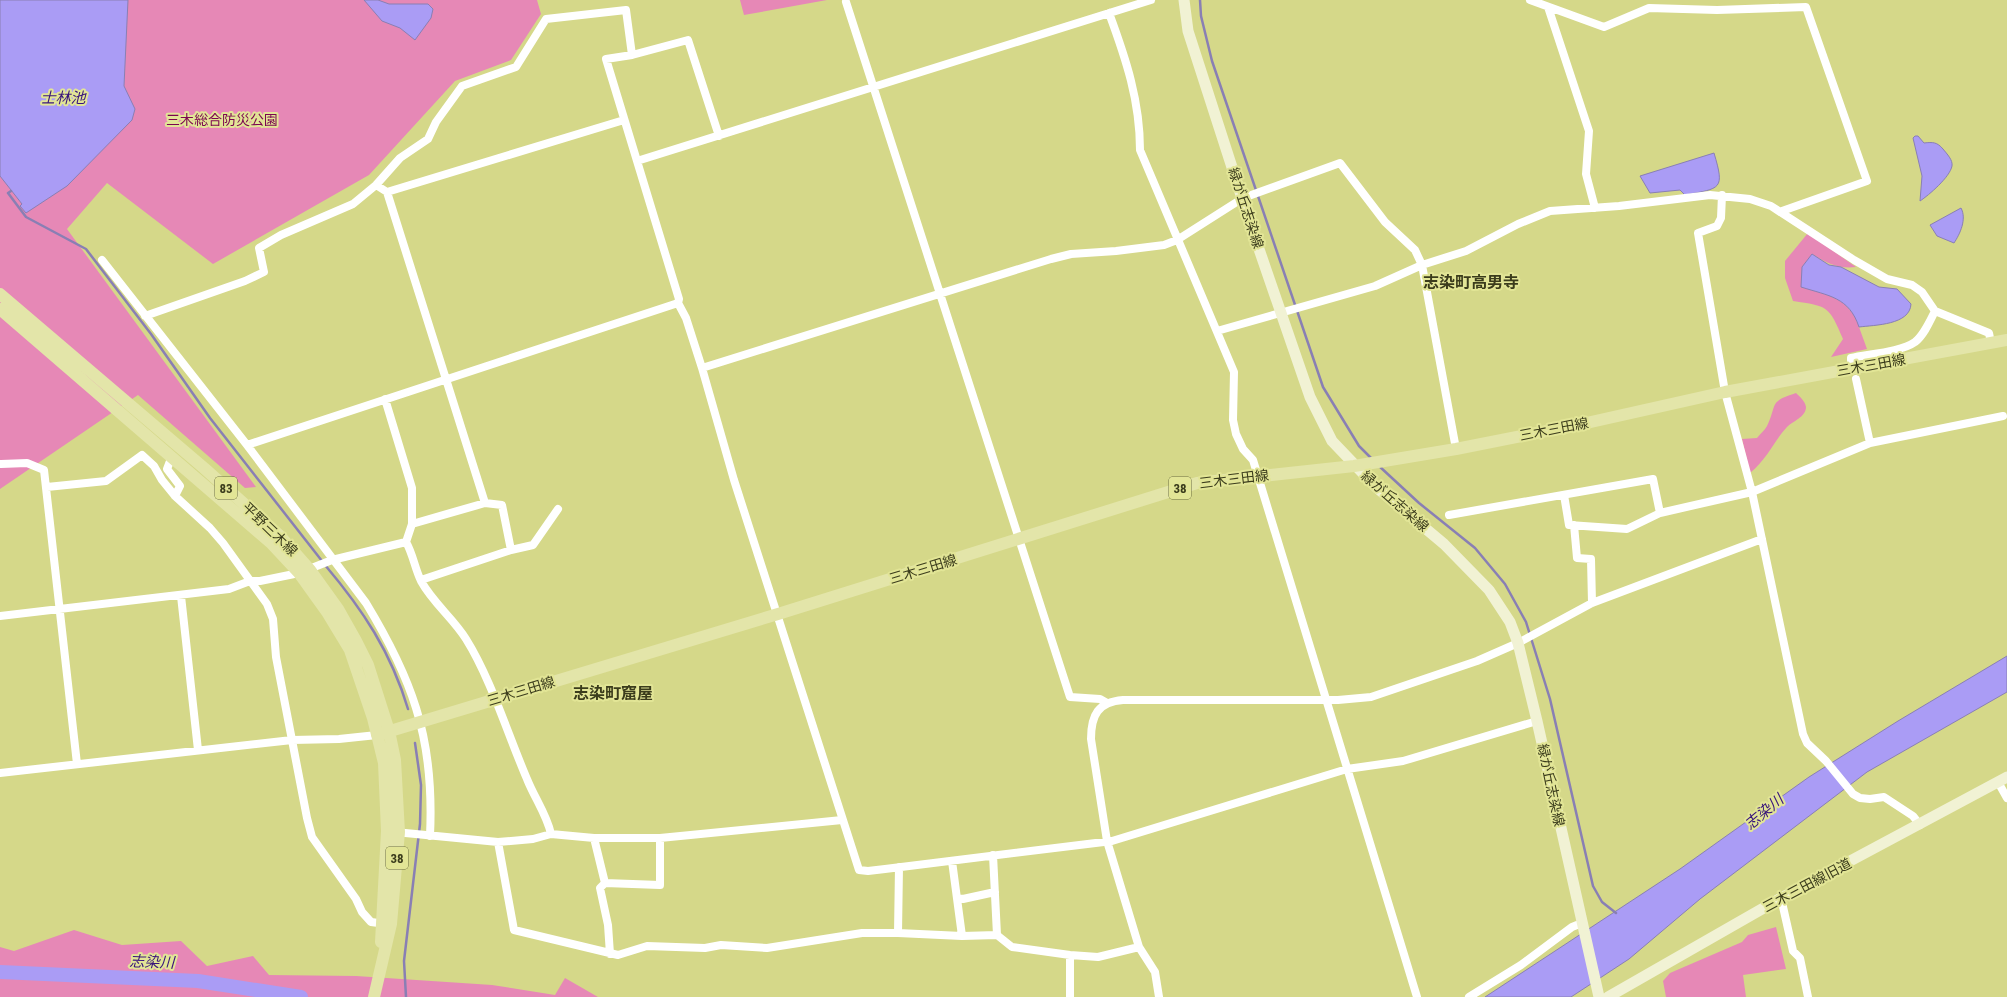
<svg xmlns="http://www.w3.org/2000/svg" width="2007" height="997" viewBox="0 0 2007 997" font-family="'Roboto Condensed','Noto Sans JP',sans-serif">
	<style>
		.green { fill: #e688b6 }
		.water { fill: #aa9cf5; stroke: #897fb4 }
		.lines { fill: none; stroke-linecap: round; stroke-linejoin: round }
		.stream { stroke: #897fb4; stroke-width: 2.5 }
		.river { stroke: #aa9cf5; stroke-width: 14 }
		.street { stroke: #fff; stroke-width: 8 }
		.secondary { stroke: #f1f2d4; stroke-width: 11 }
		.primary { stroke: #e3e5a9; stroke-width: 12 }
		.labels { text-anchor: middle; dominant-baseline: central; stroke-width: 4; stroke-linejoin: round; paint-order: stroke }
		.shield { fill: #e2e596; stroke: #6d6f41; stroke-width: 1 }
		.shield-label { font-size: 13px; font-weight: bold; fill: #3b3c1c }
		.park-label { font-size: 14px; fill: #7b0650; stroke: #e2e596 }
		.street-label { font-size: 14px; fill: #3b3c1c; stroke: #e2e596 }
		.water-label { font-size: 15px; font-style: italic; fill: #37137b; stroke: #e2e596 }
		.quarter-label { font-size: 16px; font-weight: bold; fill: #3b3c1c; stroke: #e2e596 }
	</style>
	<rect width="100%" height="100%" fill="#d5d889"/>
	<path class="green" d="M0 0H537L541 14 511 60 455 81 369 175 213 264 107 183 67 229 256 487 245 488 138 395 0 489Z
		M740 0H827L744 15Z
		M1808 233 1856 267C1838 269 1827 263 1812 254L1832 297 1843 302 1855 316 1867 349 1831 357 1843 339C1829 306 1828 306 1793 301L1785 278V261Z
		M1796 393C1800 397 1805 401 1806 407 1806 417 1793 421 1787 427 1773 442 1768 458 1750 473L1742 439 1757 438C1760 434 1765 430 1767 426 1778 403 1768 402 1796 393Z
		M1776 927 1786 969 1743 975 1746 997H1666L1663 981 1670 973 1742 942 1748 935Z
		M74 930 122 945 181 941 207 966 253 956 269 975 356 976 492 985 555 995 565 978 598 997H0V947L14 951Z"/>
	<path class="water" d="M0 0H128L124 86 135 109 132 120 67 186 26 213 20 206 22 204 0 176Z
		M364 0H378L389 4H428L433 9 431 18 415 40 400 28 382 21Z
		M1915 136H1918L1924 143C1933 142 1937 142 1943 149 1947 154 1953 160 1952 166 1950 177 1929 195 1920 201L1922 176 1913 138Z
		M1714 153C1725 190 1721 188 1685 195L1680 190 1650 193 1640 176Z
		M1961 208C1967 219 1960 234 1954 243L1937 236 1930 225Z
		M1812 254 1829 265 1841 267 1879 287 1897 289 1911 304C1910 325 1875 325 1859 327 1849 297 1829 296 1801 287L1802 267Z
		M2007 656V692L1867 772 1700 899 1629 959 1571 997H1485L1680 869 1809 777 1898 721Z"/>
	<g class="lines">
		<path class="stream" d="M1200 0 1201 16 1212 61 1323 387 1359 446 1371 458
			M11 191 8 193 26 217 86 249 151 334 210 418 322 561
			M1379 466 1419 503 1475 548 1505 584 1526 622 1550 699 1593 886 1602 902 1616 913
			M325 565C363 610 391 652 408 709
			M406 997 404 961 420 824 421 785 415 743"/>
		<path class="river" d="M0 972 198 981 301 997"/>
		<path class="street" d="M1530 0 1604 27 1649 8 1717 10 1806 7 1867 181 1782 211
			M846 2 1070 697 1100 699 1107 703
			M1548 7 1589 131 1586 174 1595 208
			M1109 13C1126 59 1140 101 1140 150L1234 372 1233 420 1236 434 1243 449 1253 460 1417 997
			M719 136 688 40 632 55 606 59 679 299 678 303 686 318 702 368 734 480 859 870 868 871 885 869 1112 841 1347 769 1403 761 1537 721
			M637 161 1151 0
			M376 185 387 192 485 503 412 524
			M387 192 624 120
			M1722 195 1721 218 1717 226 1698 233 1725 392 1752 492 1803 734 1807 743 1826 761 1853 794 1860 798 1870 799 1884 797 1913 816 1920 825
			M102 260 247 445 366 603C386 636 405 672 416 708 429 749 432 794 430 836
			M145 316 245 281 264 272 259 248 281 235 353 204 376 185 400 158 428 139 436 122 462 86 516 67 546 19 626 10 632 55
			M1217 331 1375 286 1422 265 1466 251 1518 224 1550 211 1619 206 1710 195 1750 199 1771 206 1854 260 1887 279 1912 285 1922 292 1935 311 1989 333 1991 343
			M1851 360V358C1868 354 1901 352 1915 342 1924 335 1930 321 1935 311
			M702 368 1051 259 1071 254 1116 251 1164 245 1177 240 1243 198 1340 163 1385 222 1415 250 1422 265 1456 449
			M1856 379 1870 443
			M385 399 412 488V524L406 542C413 554 415 569 421 581 433 603 453 618 466 639 491 679 508 735 527 779 534 797 547 815 551 834
			M247 445 678 303
			M172 456 167 469 180 486 175 496
			M1 464 27 463 44 470 77 764
			M47 487 106 481 142 455 154 466 162 480 175 496 210 528 223 543 267 604 273 619 276 657 307 818 312 837 356 899 362 912 371 922 386 924
			M1564 495 1569 525 1627 529 1660 513
			M485 503 502 505 511 550
			M1449 515 1653 479 1660 513 1752 492 1870 443 2003 416
			M1574 525 1577 558 1591 559 1592 603
			M421 580 511 550 533 545 558 509
			M181 596 198 750
			M0 616 229 589 250 581H260L299 573 332 560 406 542
			M0 773 292 740 339 739 377 735
			M1998 782 2007 798
			M395 832 498 842 533 839 551 834 594 838H660L842 820
			M594 838 605 883 600 888 608 925 610 954
			M498 842 514 930 618 955 647 946 705 948 721 945 767 948 862 933H898L899 867
			M993 855 997 935 1012 947 1070 955 1098 957 1139 947
			M952 861 962 936
			M605 883 660 885V838
			M957 898 963 899 995 892
			M1781 898 1793 951 1800 958 1808 997
			M898 933 962 936 997 935
			M1070 997V955
			M1159 997 1155 972 1139 947 1107 841 1091 739C1091 715 1098 702 1123 700H1338L1371 697 1477 661 1518 643 1592 603 1762 539
			M1469 997 1521 965 1572 927 1582 923"/>
		<path class="secondary" d="M1184 0 1188 31 1250 223 1310 397 1332 441 1376 487 1444 544 1489 590 1510 622 1518 643 1537 721 1599 997
			M1608 997 1781 898 2007 777"/>
		<path class="primary" d="M0 294 204 468 280 536 310 570 338 609 356 641 368 665 389 731 395 760 399 832 391 924 374 997
			M0 309 271 543 299 573 327 612 350 650 373 718 384 763 387 831 381 942
			M377 735 778 614 1197 483 1354 466 1456 449 1582 424 1725 392 2007 340"/>
	</g>
	<g class="labels">
		<g class="shield">
			<rect x="215" y="477" width="22" height="22" rx="3"/>
			<rect x="1169" y="477" width="22" height="22" rx="3"/>
			<rect x="386" y="847" width="22" height="22" rx="3"/>
		</g>
		<g class="shield-label">
			<text x="226" y="488">83</text>
			<text x="1180" y="488">38</text>
			<text x="397" y="858">38</text>
		</g>
		<g class="park-label">
			<text x="222" y="120">三木総合防災公園</text>
		</g>
		<g class="street-label">
			<text transform="translate(1246 208) rotate(72)">緑が丘志染線</text>
			<text transform="translate(1871 365) rotate(-10)">三木三田線</text>
			<text transform="translate(1554 429) rotate(-11)">三木三田線</text>
			<text transform="translate(1234 479) rotate(-7)">三木三田線</text>
			<text transform="translate(1395 501) rotate(41)">緑が丘志染線</text>
			<text transform="translate(270 529) rotate(44)">平野三木線</text>
			<text transform="translate(923 569) rotate(-17)">三木三田線</text>
			<text transform="translate(521 691) rotate(-17)">三木三田線</text>
			<text transform="translate(1551 785) rotate(78)">緑が丘志染線</text>
			<text transform="translate(1807 885) rotate(-28)">三木三田線旧道</text>
		</g>
		<g class="water-label">
			<text x="63" y="98">士林池</text>
			<text transform="translate(1764 812) rotate(-40)">志染川</text>
			<text transform="translate(152 962) rotate(2)">志染川</text>
		</g>
		<g class="quarter-label">
			<text x="1471" y="282">志染町高男寺</text>
			<text x="613" y="693">志染町窟屋</text>
		</g>
	</g>
</svg>
